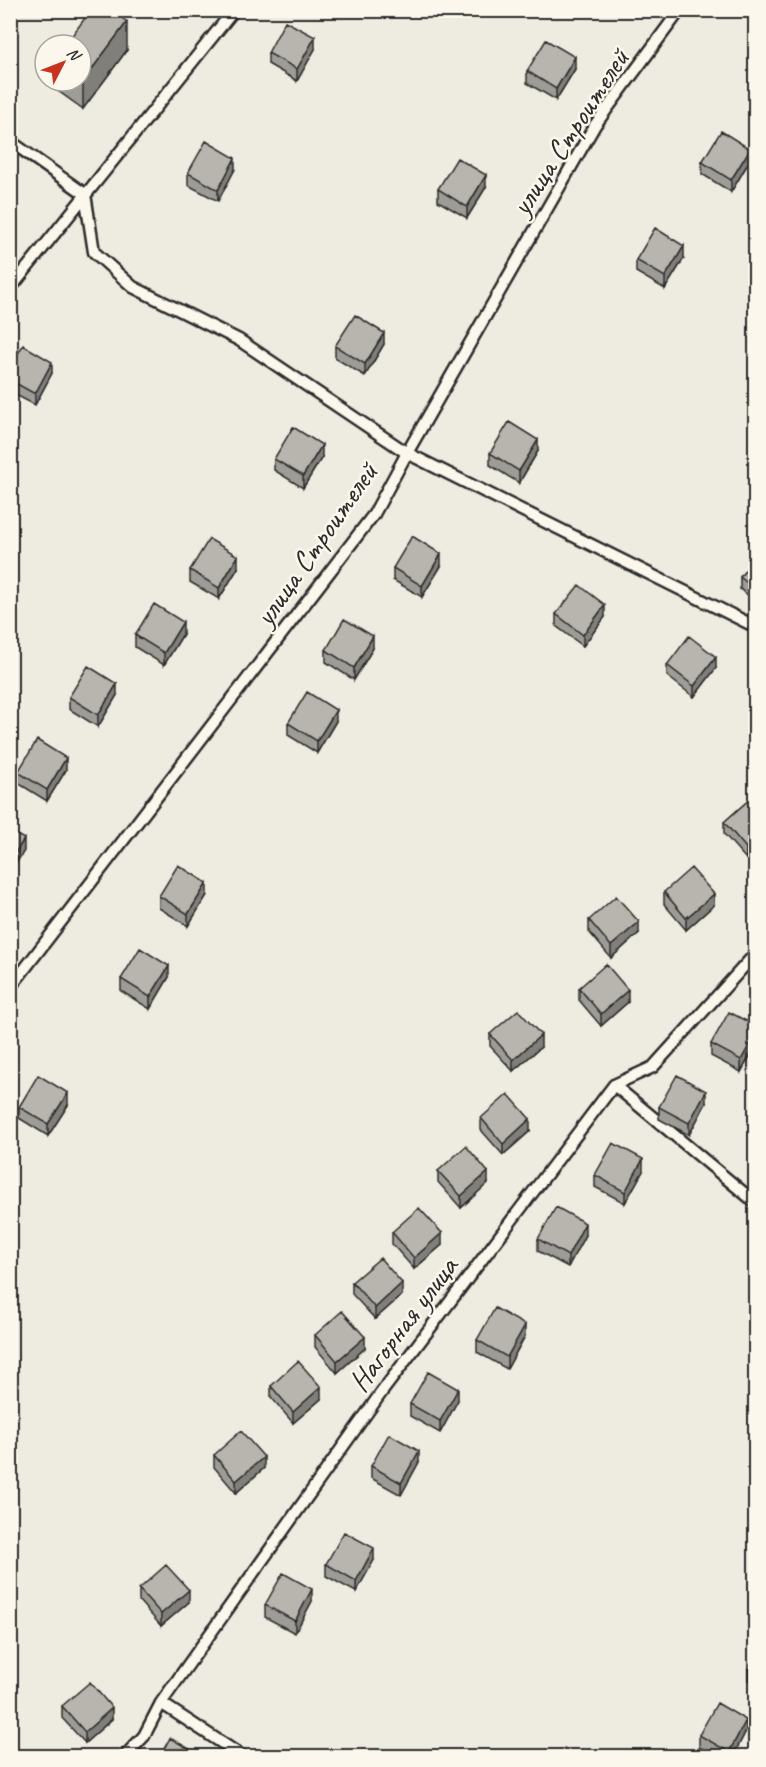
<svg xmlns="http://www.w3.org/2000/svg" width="766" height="1767" viewBox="0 0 766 1767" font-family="Caveat,sans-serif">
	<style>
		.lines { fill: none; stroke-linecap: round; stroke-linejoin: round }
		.service-casing { stroke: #2b2b2b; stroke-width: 15 }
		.service { stroke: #fbf7ec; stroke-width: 10 }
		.wall { fill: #9e9c96; stroke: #2b2b2b; stroke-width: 1.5 }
		.shaded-wall { fill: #817f7a; stroke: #2b2b2b; stroke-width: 1.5 }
		.building { fill: #b8b5ae; stroke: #2b2b2b; stroke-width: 1.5 }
		.labels { text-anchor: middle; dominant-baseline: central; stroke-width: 5; stroke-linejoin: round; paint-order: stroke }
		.street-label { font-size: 30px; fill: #2b2b2b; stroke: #fbf7ec }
	</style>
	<rect width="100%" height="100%" fill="#eeebe0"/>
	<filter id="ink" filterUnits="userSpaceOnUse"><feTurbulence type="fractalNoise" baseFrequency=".0167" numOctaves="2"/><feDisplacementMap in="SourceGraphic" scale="12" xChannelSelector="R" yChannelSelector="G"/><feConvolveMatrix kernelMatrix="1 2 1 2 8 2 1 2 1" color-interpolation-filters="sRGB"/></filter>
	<g filter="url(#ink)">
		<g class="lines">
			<g class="service-casing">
				<path id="service" d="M10 141 85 194 94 252 133 287 239 340 407 453 756 627
					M10 289 234 10
					M10 988 374 514 407 453 595 125 680 10
					M614 1085 756 1203
					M161 1703 242 1756
					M125 1756 144 1736 161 1703 381 1393 614 1085 653 1067 756 953"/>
			</g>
			<use href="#service" class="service"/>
		</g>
		<path class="wall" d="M335 10H345L343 15Z
			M81 45 127 50 83 109 54 88V81H81Z
			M315 49 297 81 268 64V53Z
			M575 69 556 100 527 83V71Z
			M750 160 731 192 702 174V162Z
			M235 169 218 201 188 185V173Z
			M486 187 467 218 438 201V189Z
			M684 258 665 289 636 272V260Z
			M384 344 365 376 335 358V346Z
			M10 367 52 373 35 405 10 392Z
			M538 451 519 483 490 465V453Z
			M322 457 303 488 274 470V459Z
			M756 557V601L740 589V577Z
			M441 566 422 597 393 580V568Z
			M238 568 219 599 190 582V570Z
			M556 614 605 617 583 646 556 626Z
			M183 634 164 665 135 647V635Z
			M373 648 354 680 326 662V650Z
			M667 665 716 668 694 697 667 676Z
			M117 695 98 727 69 709V697Z
			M336 721 317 753 288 735V723Z
			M66 770 47 801 18 783V772Z
			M751 798 746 859 724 834V822Z
			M664 892 714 905 686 930 664 904Z
			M207 895 188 926 159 908V896Z
			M589 920 639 933 611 958 589 932Z
			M169 977 150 1009 121 991V979Z
			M579 988 628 1002 601 1026 579 1000Z
			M756 1026V1045L741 1072 711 1056V1044Z
			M490 1034 541 1047 513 1071 490 1046Z
			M706 1103 689 1135 659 1119V1107Z
			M68 1105 48 1136 19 1118V1107Z
			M481 1118 530 1131 503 1155 481 1130Z
			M438 1171 488 1183 461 1208 438 1182Z
			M643 1171 625 1203 595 1187V1175Z
			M392 1232 442 1245 414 1269 392 1244Z
			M585 1235 568 1267 538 1251V1239Z
			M352 1282 402 1295 375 1319 352 1294Z
			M315 1335 365 1348 337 1373 315 1347Z
			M525 1336 507 1369 477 1352V1340Z
			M271 1386 321 1399 293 1423 271 1397Z
			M458 1400 440 1433 410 1416V1404Z
			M214 1455 264 1468 236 1493 214 1467Z
			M419 1462 401 1495 371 1478V1466Z
			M374 1560 356 1592 326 1576V1564Z
			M139 1589 189 1602 161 1626 139 1601Z
			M312 1601 295 1633 265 1617V1605Z
			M756 1654V1684L748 1680V1668Z
			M62 1706 112 1719 85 1743 62 1718Z
			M746 1731 733 1756H716L699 1747V1735Z"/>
		<path class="shaded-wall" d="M127 22V50L83 109V81Z
			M315 37V49L297 81V69Z
			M575 57V69L556 100V89Z
			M750 149V160L731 192V180Z
			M235 158V169L218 201V190Z
			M486 175V187L467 218V207Z
			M684 246V258L665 289V277Z
			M384 333V344L365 376V364Z
			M52 362V373L35 405V394Z
			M538 440V451L519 483V471Z
			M322 445V457L303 488V476Z
			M12 470V481L10 484V473Z
			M441 554V566L422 597V586Z
			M238 556V568L219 599V588Z
			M605 605V617L583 646V635Z
			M183 622V634L164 665V653Z
			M373 636V648L354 680V668Z
			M716 657V668L694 697V686Z
			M117 684V695L98 727V715Z
			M336 710V721L317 753V741Z
			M66 758V770L47 801V790Z
			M24 839V851L10 873V861Z
			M756 839V851L746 859V848Z
			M207 883V895L188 926V914Z
			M714 894V905L686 930V918Z
			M639 922V933L611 958V946Z
			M169 966V977L150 1009V997Z
			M628 990V1002L601 1026V1014Z
			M756 1033V1045L741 1072V1060Z
			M541 1035V1047L513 1071V1060Z
			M706 1091V1103L689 1135V1123Z
			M68 1093V1105L48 1136V1124Z
			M530 1119V1131L503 1155V1144Z
			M643 1159V1171L625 1203V1192Z
			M488 1172V1183L461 1208V1196Z
			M585 1223V1235L568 1267V1256Z
			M442 1233V1245L414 1269V1258Z
			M402 1283V1295L375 1319V1308Z
			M525 1325V1336L507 1369V1357Z
			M365 1337V1348L337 1373V1361Z
			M321 1387V1399L293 1423V1412Z
			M458 1389V1400L440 1433V1421Z
			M419 1451V1462L401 1495V1483Z
			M264 1457V1468L236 1493V1481Z
			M374 1548V1560L356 1592V1581Z
			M312 1589V1601L295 1633V1621Z
			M189 1590V1602L161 1626V1614Z
			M112 1708V1719L85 1743V1732Z
			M746 1720V1731L733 1756H729V1752Z"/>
		<path class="building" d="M91 10H112L127 22 83 81 81 79V45H65Z
			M285 21 315 37 297 69 268 53Z
			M546 40 575 57 556 89 527 71Z
			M721 131 750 149 731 180 702 162Z
			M206 141 235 158 218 190 188 173Z
			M457 158 486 175 467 207 438 189Z
			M655 228 684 246 665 277 636 260Z
			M355 315 384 333 365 364 335 346Z
			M23 345 52 362 35 394 10 380V367Z
			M509 422 538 440 519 471 490 453Z
			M293 427 322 445 303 476 274 459Z
			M412 536 441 554 422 586 393 568Z
			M209 539 238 556 219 588 190 570Z
			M756 557V590L740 577Z
			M579 585 605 605 583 635 556 614Z
			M154 604 183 622 164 653 135 635Z
			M344 619 373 636 354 668 326 650Z
			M689 636 716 657 694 686 667 665Z
			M88 666 117 684 98 715 69 697Z
			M307 692 336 710 317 741 288 723Z
			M37 740 66 758 47 790 18 772Z
			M751 798 756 803V839L746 848 724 822Z
			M10 831 24 839 10 861Z
			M178 865 207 883 188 914 159 896Z
			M691 868 714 894 686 918 664 892Z
			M616 896 639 922 611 946 589 920Z
			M140 948 169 966 150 997 121 979Z
			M606 964 628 990 601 1014 579 988Z
			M518 1010 541 1035 513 1060 490 1034Z
			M729 1012 756 1026V1033L741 1060 711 1044Z
			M38 1075 68 1093 48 1124 19 1107Z
			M677 1075 706 1091 689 1123 659 1107Z
			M508 1094 530 1119 503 1144 481 1118Z
			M613 1143 643 1159 625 1192 595 1175Z
			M466 1146 488 1172 461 1196 438 1171Z
			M556 1207 585 1223 568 1256 538 1239Z
			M419 1208 442 1233 414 1258 392 1232Z
			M380 1258 402 1283 375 1308 352 1282Z
			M495 1308 525 1325 507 1357 477 1340Z
			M342 1311 365 1337 337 1361 315 1335Z
			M298 1361 321 1387 293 1412 271 1386Z
			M428 1372 458 1389 440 1421 410 1404Z
			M241 1431 264 1457 236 1481 214 1455Z
			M389 1434 419 1451 401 1483 371 1466Z
			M344 1532 374 1548 356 1581 326 1564Z
			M166 1565 189 1590 161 1614 139 1589Z
			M283 1573 312 1589 295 1621 265 1605Z
			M756 1654V1673L748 1668Z
			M90 1682 112 1708 85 1732 62 1706Z
			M717 1703 746 1720 729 1752 699 1735Z
			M170 1738 200 1755 199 1756H160Z
			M19 1753 22 1756H15Z
			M422 1753 428 1756H420Z"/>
	</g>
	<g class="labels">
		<g class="street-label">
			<text transform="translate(570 132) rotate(-57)">улица Строителей</text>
			<text transform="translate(316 544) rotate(-55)">улица Строителей</text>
			<text transform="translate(403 1324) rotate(-53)">Нагорная улица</text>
		</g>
	</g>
	<rect width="766" height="1767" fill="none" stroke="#fbf7ec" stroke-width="36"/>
	<rect x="18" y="18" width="730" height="1731" fill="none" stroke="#2b2b2b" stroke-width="2" filter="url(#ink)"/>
	<g transform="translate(63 63) rotate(48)"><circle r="28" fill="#fbf7ec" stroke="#a8a59f" stroke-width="1.5"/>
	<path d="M0-4.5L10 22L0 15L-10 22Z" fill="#c8321e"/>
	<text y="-9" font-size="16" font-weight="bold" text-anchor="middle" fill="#2b2b2b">N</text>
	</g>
</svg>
